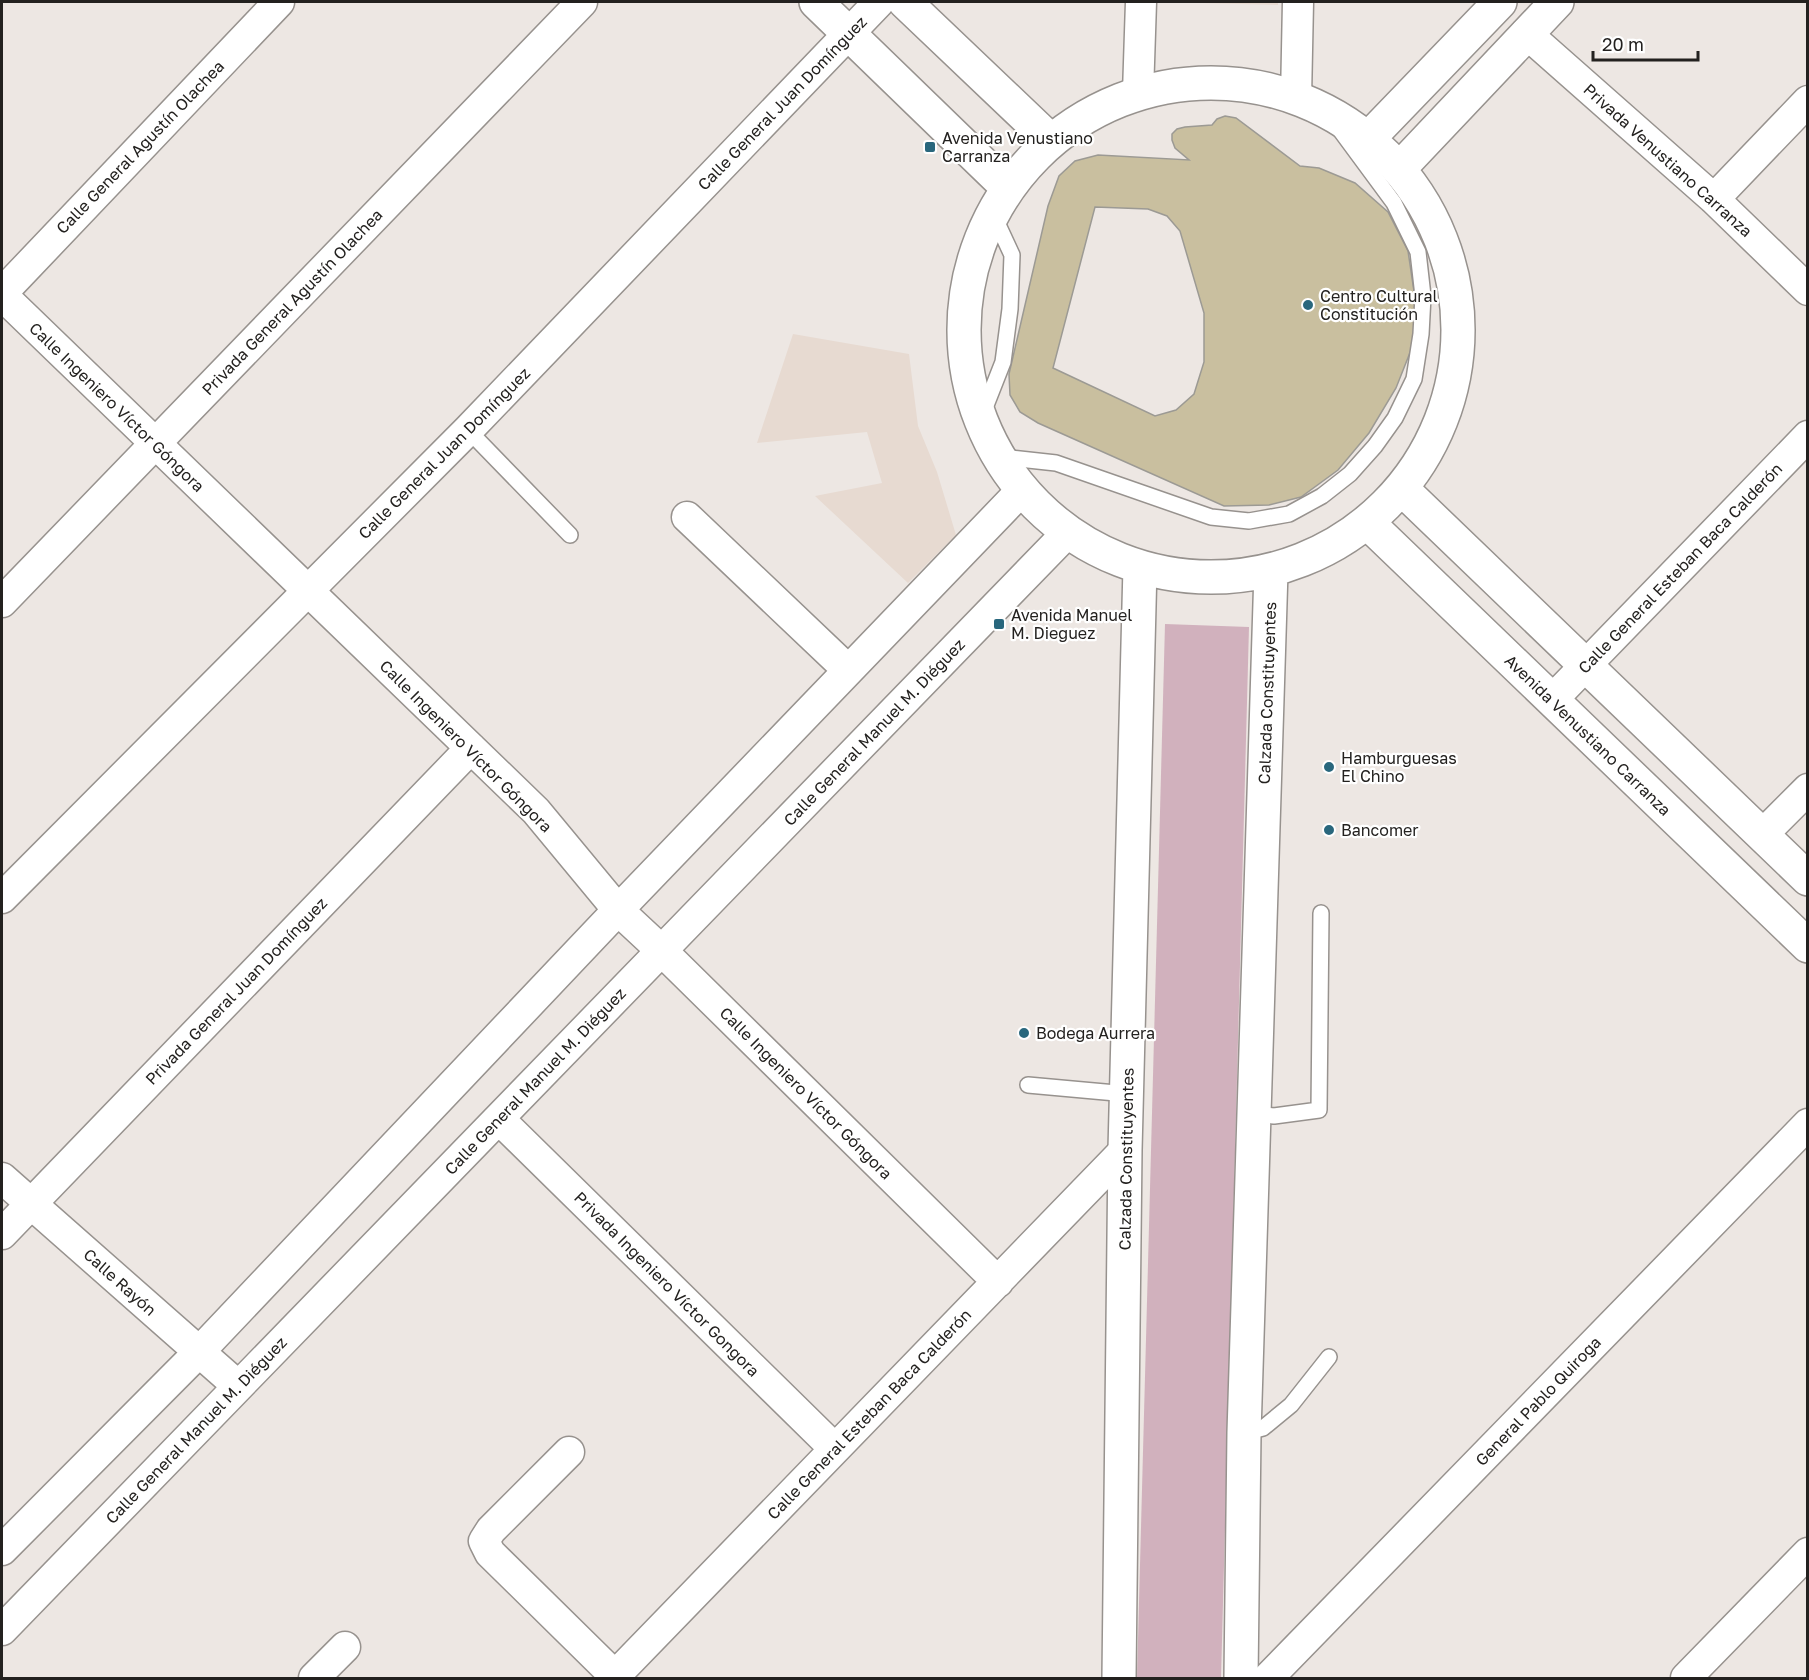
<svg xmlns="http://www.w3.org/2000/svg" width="1809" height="1680" viewBox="0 0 1809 1680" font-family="'Golos Text',sans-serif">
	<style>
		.built { fill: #e7dad1 }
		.green { fill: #d1b1bd }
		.building { fill: #c9bf9f; stroke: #9c9a94; stroke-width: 1.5; fill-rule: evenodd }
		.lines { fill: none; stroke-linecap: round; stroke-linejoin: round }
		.lane-casing { stroke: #97928e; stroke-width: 18 }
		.street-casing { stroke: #97928e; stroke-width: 33 }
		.secondary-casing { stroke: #97928e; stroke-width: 36 }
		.lane { stroke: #fff; stroke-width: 15 }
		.street { stroke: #fff; stroke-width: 30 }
		.secondary { stroke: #fff; stroke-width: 33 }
		.poi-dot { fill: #29677d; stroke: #fff; stroke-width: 2 }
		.labels { text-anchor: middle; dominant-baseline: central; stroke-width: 4.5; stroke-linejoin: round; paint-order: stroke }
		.street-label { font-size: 16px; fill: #23211f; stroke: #fff }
		.poi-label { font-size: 16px; fill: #23211f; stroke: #fff; text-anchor: start }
	</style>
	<rect width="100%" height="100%" fill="#ede7e3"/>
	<path class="built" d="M1158 2H1278V5Z
		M793 334 909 354 918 426 937 472 956 535 908 583 815 496 882 483 867 432 757 443Z"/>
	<path class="green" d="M1165 624 1249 627 1221 1678H1137Z"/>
	<path class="building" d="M1225 116 1236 118 1300 166 1319 168 1355 183 1388 212 1408 251 1415 298 1413 345 1396 388 1369 433 1338 470 1301 497 1269 505 1224 506 1038 423 1020 412 1010 395 1009 374 1048 206 1059 176 1075 161 1098 155 1189 160 1175 148 1172 140V134L1177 129 1185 127 1212 125 1217 119ZM1095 207 1148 209 1167 216 1180 231 1204 313V362L1194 394 1176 410 1155 416 1053 368Z"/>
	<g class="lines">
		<g class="lane-casing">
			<path id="lane" d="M981 418 1003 362 1010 309 1012 255 993 214
				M468 430 570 535
				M1001 457 1056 463 1211 517 1249 521 1289 514 1322 496 1350 474 1375 446 1395 418 1414 379 1421 334 1423 296 1418 252 1394 203 1332 119
				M1028 1085 1127 1094
				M1253 1114 1274 1116 1319 1110 1321 913
				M1244 1433 1263 1428 1291 1405 1329 1357"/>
		</g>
		<g class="street-casing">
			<path id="street" d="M1526 33 1714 199 1808 290
				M1138 93 1141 2
				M1296 98 1298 2
				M1714 199 1808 101
				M2 293 279 2
				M2 295 536 811 618 910 662 951 998 1282
				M687 517 848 670
				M2 602 582 2
				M1552 700 1808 436
				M1762 835 1808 789
				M2 898 468 430 879 2
				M499 1119 835 1449
				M2 1178 238 1386
				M2 1234 471 748
				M569 1452 491 1530 484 1541 490 1553 615 1676
				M2 1550 199 1352 618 910 1022 490
				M2 1630 1068 532
				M314 1678 345 1647
				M613 1678 1125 1150
				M1268 1678 1808 1124
				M1686 1678 1808 1553"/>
		</g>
		<g class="secondary-casing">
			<path id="secondary" d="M816 2 1007 187
				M905 2 1050 140
				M964 330a247 247 0 1 1 494 0a247 247 0 1 1-494 0Z
				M1368 139 1500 2
				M1400 168 1557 2
				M1402 489 1808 879
				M1368 523 1808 946
				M1119 1678 1125 1150 1140 567
				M1241 1678 1244 1433 1271 571"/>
		</g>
		<use href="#lane" class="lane"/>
		<use href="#street" class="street"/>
		<use href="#secondary" class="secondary"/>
	</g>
	<g class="poi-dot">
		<rect x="924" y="141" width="12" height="12" rx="3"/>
		<circle cx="1308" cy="305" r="6"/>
		<rect x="993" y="618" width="12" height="12" rx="3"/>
		<circle cx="1329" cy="767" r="6"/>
		<circle cx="1329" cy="830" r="6"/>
		<circle cx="1024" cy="1033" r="6"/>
	</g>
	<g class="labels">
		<g class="street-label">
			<text transform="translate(782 103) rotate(-46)">Calle General Juan Domínguez</text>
			<text transform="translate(140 147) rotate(-46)">Calle General Agustín Olachea</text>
			<text transform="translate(1668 160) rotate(42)">Privada Venustiano Carranza</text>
			<text transform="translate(292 302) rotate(-46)">Privada General Agustín Olachea</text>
			<text transform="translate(117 407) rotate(44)">Calle Ingeniero Víctor Góngora</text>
			<text transform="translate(444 453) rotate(-45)">Calle General Juan Domínguez</text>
			<text transform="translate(1680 568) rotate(-46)">Calle General Esteban Baca Calderón</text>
			<text transform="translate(1267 693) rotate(-88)">Calzada Constituyentes</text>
			<text transform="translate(874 732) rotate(-46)">Calle General Manuel M. Diéguez</text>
			<text transform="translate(1588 735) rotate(44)">Avenida Venustiano Carranza</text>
			<text transform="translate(466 746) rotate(45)">Calle Ingeniero Víctor Góngora</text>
			<text transform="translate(236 991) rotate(-46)">Privada General Juan Domínguez</text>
			<text transform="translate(535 1081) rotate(-46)">Calle General Manuel M. Diéguez</text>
			<text transform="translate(806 1093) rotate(45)">Calle Ingeniero Víctor Góngora</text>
			<text transform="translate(1126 1159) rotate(-89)">Calzada Constituyentes</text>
			<text transform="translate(120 1282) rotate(42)">Calle Rayón</text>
			<text transform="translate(667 1284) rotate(45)">Privada Ingeniero Víctor Gongora</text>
			<text transform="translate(1538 1401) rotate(-46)">General Pablo Quiroga</text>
			<text transform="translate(869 1414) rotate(-46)">Calle General Esteban Baca Calderón</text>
			<text transform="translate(196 1430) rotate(-46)">Calle General Manuel M. Diéguez</text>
		</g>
		<g class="poi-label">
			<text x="942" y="138">Avenida Venustiano<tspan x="942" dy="18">Carranza</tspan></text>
			<text x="1320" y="296">Centro Cultural<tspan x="1320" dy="18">Constitución</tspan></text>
			<text x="1011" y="615">Avenida Manuel<tspan x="1011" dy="18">M. Dieguez</tspan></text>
			<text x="1341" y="758">Hamburguesas<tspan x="1341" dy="18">El Chino</tspan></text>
			<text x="1341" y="830">Bancomer</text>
			<text x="1036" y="1033">Bodega Aurrera</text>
		</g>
	</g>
	<rect width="1809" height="1680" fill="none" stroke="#23211f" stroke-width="6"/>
	<path d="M1593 51v9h105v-9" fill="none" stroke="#23211f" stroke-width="3"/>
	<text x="1602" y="51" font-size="18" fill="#23211f" stroke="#ffffff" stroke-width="4.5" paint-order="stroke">20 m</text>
</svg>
